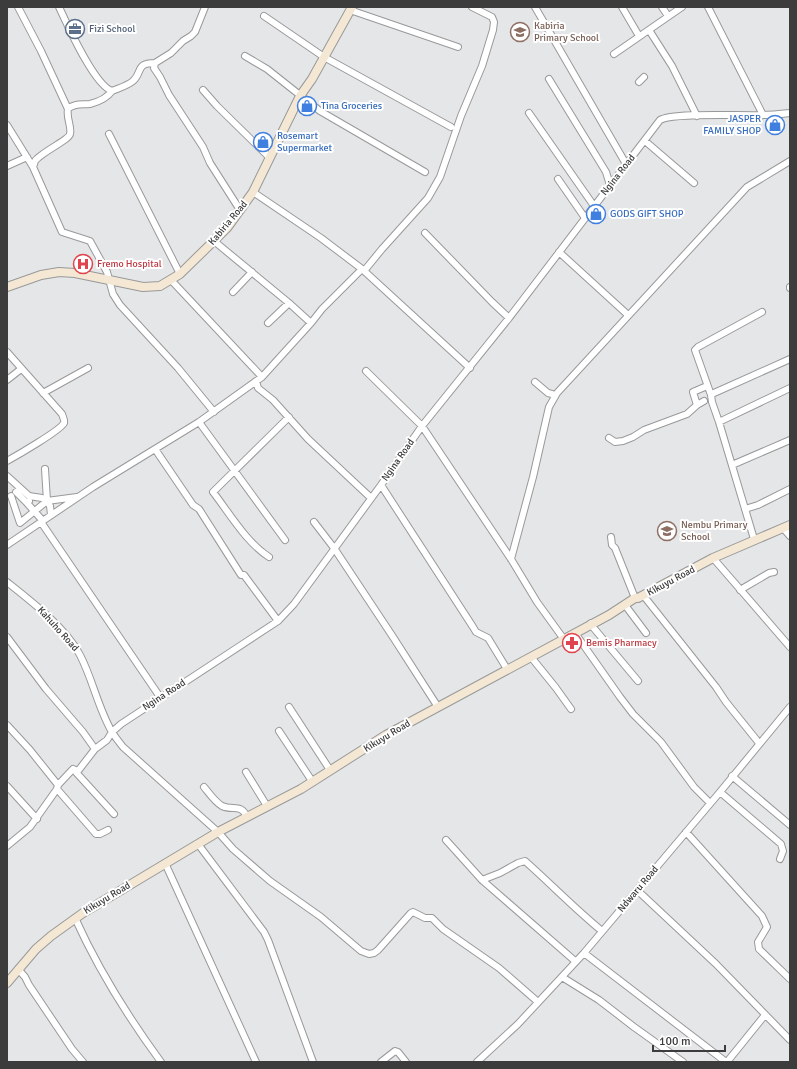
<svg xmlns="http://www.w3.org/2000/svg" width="797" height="1069" viewBox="0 0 797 1069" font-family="Signika,sans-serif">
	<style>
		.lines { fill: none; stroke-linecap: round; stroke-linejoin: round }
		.minor-casing { stroke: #98999a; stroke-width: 8 }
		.secondary-casing { stroke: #98999a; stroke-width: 10 }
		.minor { stroke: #fff; stroke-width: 6 }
		.secondary { stroke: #f4e8d4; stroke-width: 8 }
		.labels { text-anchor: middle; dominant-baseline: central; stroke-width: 4; stroke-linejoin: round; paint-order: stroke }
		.education-label { font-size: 10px; fill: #785e54; stroke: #fff; text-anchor: start }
		.service-label { font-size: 10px; fill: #4e5e75; stroke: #fff; text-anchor: start }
		.shop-label { font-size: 10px; fill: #366cbe; stroke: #fff; text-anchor: start }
		.street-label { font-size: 10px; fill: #3c3c3c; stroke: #fff }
		.health-label { font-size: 10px; fill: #be3a42; stroke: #fff; text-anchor: start }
	</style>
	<rect width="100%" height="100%" fill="#e5e6e7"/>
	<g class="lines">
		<g class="minor-casing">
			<path id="minor" d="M18 7 41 51 68 109C66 118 72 127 70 134 69 140 40 153 35 161 35 161 33 167 33 167L62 232 90 241 107 272 113 294 120 305 178 368 214 412
				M59 7C68 26 94 85 112 91 119 88 127 86 133 81 143 72 135 63 155 63L154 68 160 77 169 95 203 147 210 163 240 210
				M535 7 626 164
				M622 7 639 36
				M662 7 668 16
				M708 7 763 115
				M350 10 458 47
				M264 16 324 57 451 127
				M649 30 672 66 697 116
				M614 54 682 7
				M245 56 267 69 320 111 425 172
				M155 63 171 53 183 41 191 36 195 32 205 7
				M549 79 606 172 610 185
				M639 82 644 77
				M203 90 217 106 269 157
				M68 109C74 103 82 105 90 104 98 102 107 98 112 91
				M529 113 594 206
				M7 125 33 167
				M109 134 180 274
				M645 141 694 183
				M7 166 27 157
				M558 179 585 218
				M253 192 321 238 362 269 470 368
				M425 233 492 302 509 318
				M214 241 289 303 311 323
				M559 252 628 315
				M364 271 382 249 428 198 440 177 461 116 482 66 493 30 494 22 492 17 472 7
				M171 280 262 377
				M790 287V288
				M233 292 252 272
				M268 323 289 303
				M7 352 62 414C63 417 65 421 64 423 61 430 16 456 7 461
				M366 371 422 426 511 559 537 602 563 638
				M7 380 21 369
				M256 381 258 388 273 400 308 439 371 498
				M535 382 548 393 552 394 555 396
				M43 393 88 368
				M711 395 695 350 698 347 762 312
				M697 405 693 392 707 386
				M199 422 285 540
				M719 422 790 388
				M609 438 615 442 623 441 633 437 644 430 687 414 697 405 704 401
				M155 449 193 505 199 509 241 575H244L278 621
				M732 465 790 440
				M45 469 47 501
				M7 476 29 496 42 498 47 501 50 506 51 515
				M381 485 473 627 476 632 488 638 507 669
				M16 492 27 503 29 501
				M11 496 20 523 47 501 77 497
				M27 503 43 521
				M745 509 758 505 790 489
				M41 522 160 697
				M314 522 334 548 393 637 438 707
				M783 528 790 536
				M611 537 612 545 615 548 635 598
				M754 539 719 422 712 402 711 395 714 393 790 359
				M7 545 93 487 199 422 262 377 311 323 322 309 362 269
				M269 557C246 542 230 514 213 492L289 417
				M713 558 790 647
				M511 559 533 477 549 407 557 393 747 187 790 161
				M7 582C31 601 66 628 80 655 93 680 98 708 112 732 115 737 119 742 123 747L218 832 233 849 270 881 321 917 361 951 369 954 374 953 378 950 411 913 413 912 425 918H432L443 929 499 968 538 1002
				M740 590 769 573 774 572
				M643 595 716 687 726 702 759 743
				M625 605 646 633
				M591 623 592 626 638 681
				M575 633 620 697 633 714 661 742 694 787 710 803
				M7 637 46 689 83 732 95 749
				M531 657 556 688 571 709
				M289 707 330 770
				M7 725 30 750 58 785
				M279 731 312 781
				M73 769 114 814
				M246 772 267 806
				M732 776 790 825
				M7 786 37 819
				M204 787C209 793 215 802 222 806 233 811 241 803 247 817
				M57 789 96 834H100L108 830
				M720 792 781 844 783 851 780 859
				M686 832 762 916 767 927 758 942 759 949 790 979
				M446 840 482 880 575 961
				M198 844 264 932 268 940 313 1062
				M7 846 30 827 57 789 58 785 73 769 78 771 95 749 107 740 112 732 121 724 278 621 294 604 381 485 422 426 509 318 660 120C673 112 743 116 762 115 771 115 781 114 790 113
				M165 863 256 1062
				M482 880 500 873 518 863 525 861C551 884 575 909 602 931
				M637 890 716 964 790 1040
				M75 918C98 969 128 1017 161 1062
				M584 953 726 1062
				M18 969 25 977 29 985 72 1049 83 1062
				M562 977 599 1000 634 1027 683 1062
				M381 1062 395 1051 398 1052 406 1062
				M477 1062 518 1024 584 953 720 792 790 707
				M727 1062 765 1015"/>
		</g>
		<g class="secondary-casing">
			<path id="secondary" d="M7 287 41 275 59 272 75 273 143 287 160 286 180 274 227 228 253 192 300 96 312 79 352 7
				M7 983 36 949 51 936 83 913 218 832 301 789 386 735 609 615 635 598H638L713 558 790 525"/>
		</g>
		<use href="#minor" class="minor"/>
		<use href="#secondary" class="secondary"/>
	</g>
	<defs>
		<g id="office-ring" transform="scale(1)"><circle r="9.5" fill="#fff" stroke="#5c6f8a" stroke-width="1.5"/><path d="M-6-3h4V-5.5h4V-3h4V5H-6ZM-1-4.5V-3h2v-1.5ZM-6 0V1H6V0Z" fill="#5c6f8a"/></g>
		<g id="school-ring" transform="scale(1)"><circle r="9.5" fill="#fff" stroke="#8d6e63" stroke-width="1.5"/><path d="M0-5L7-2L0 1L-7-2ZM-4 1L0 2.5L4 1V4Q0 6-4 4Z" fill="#8d6e63"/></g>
		<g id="shop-ring" transform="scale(1)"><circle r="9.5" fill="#fff" stroke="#3f7fe0" stroke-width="1.5"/><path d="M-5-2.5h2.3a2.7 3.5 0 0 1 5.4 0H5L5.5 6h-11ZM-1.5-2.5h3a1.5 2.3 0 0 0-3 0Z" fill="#3f7fe0"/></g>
		<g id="hospital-ring" transform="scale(1)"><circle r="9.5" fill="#fff" stroke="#e0444e" stroke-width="1.5"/><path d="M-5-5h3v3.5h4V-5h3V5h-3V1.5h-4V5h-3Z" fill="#e0444e"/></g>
		<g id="pharmacy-ring" transform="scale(1)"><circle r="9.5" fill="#fff" stroke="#e0444e" stroke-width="1.5"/><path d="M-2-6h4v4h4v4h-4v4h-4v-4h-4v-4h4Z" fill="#e0444e"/></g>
	</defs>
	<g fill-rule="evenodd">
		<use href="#office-ring" x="75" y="29"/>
		<use href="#school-ring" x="520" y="32"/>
		<use href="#shop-ring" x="307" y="106"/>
		<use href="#shop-ring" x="775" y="125"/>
		<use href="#shop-ring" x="263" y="142"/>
		<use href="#shop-ring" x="596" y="214"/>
		<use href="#hospital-ring" x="83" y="264"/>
		<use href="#school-ring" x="667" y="531"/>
		<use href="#pharmacy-ring" x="572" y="643"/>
	</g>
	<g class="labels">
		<g class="education-label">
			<text x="534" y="26">Kabiria<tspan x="534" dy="12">Primary School</tspan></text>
			<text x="681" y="525">Nembu Primary<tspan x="681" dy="12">School</tspan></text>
		</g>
		<g class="service-label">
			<text x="89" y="29">Fizi School</text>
		</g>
		<g class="shop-label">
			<text x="321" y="106">Tina Groceries</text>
			<text x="761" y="119" text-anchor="end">JASPER<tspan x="761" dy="12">FAMILY SHOP</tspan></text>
			<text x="277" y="136">Rosemart<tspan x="277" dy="12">Supermarket</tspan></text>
			<text x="610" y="214">GODS GIFT SHOP</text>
		</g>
		<g class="street-label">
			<text transform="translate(618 175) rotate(-52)">Ngina Road</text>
			<text transform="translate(228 223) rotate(-50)">Kabiria Road</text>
			<text transform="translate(398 460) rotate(-55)">Ngina Road</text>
			<text transform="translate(671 581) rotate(-28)">Kikuyu Road</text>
			<text transform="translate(58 629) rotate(48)">Kahuho Road</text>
			<text transform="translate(164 695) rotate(-33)">Ngina Road</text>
			<text transform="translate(387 736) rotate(-31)">Kikuyu Road</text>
			<text transform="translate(638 889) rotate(-50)">Ndwaru Road</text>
			<text transform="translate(107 898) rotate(-31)">Kikuyu Road</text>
		</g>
		<g class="health-label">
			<text x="97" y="264">Fremo Hospital</text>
			<text x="586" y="643">Bemis Pharmacy</text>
		</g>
	</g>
	<rect width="797" height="1069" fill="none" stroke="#3c3c3c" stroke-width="16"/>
	<path d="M653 1045v6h72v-6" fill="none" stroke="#3c3c3c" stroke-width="2"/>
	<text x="659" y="1045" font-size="12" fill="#3c3c3c" stroke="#ffffff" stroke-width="3" paint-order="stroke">100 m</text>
</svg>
